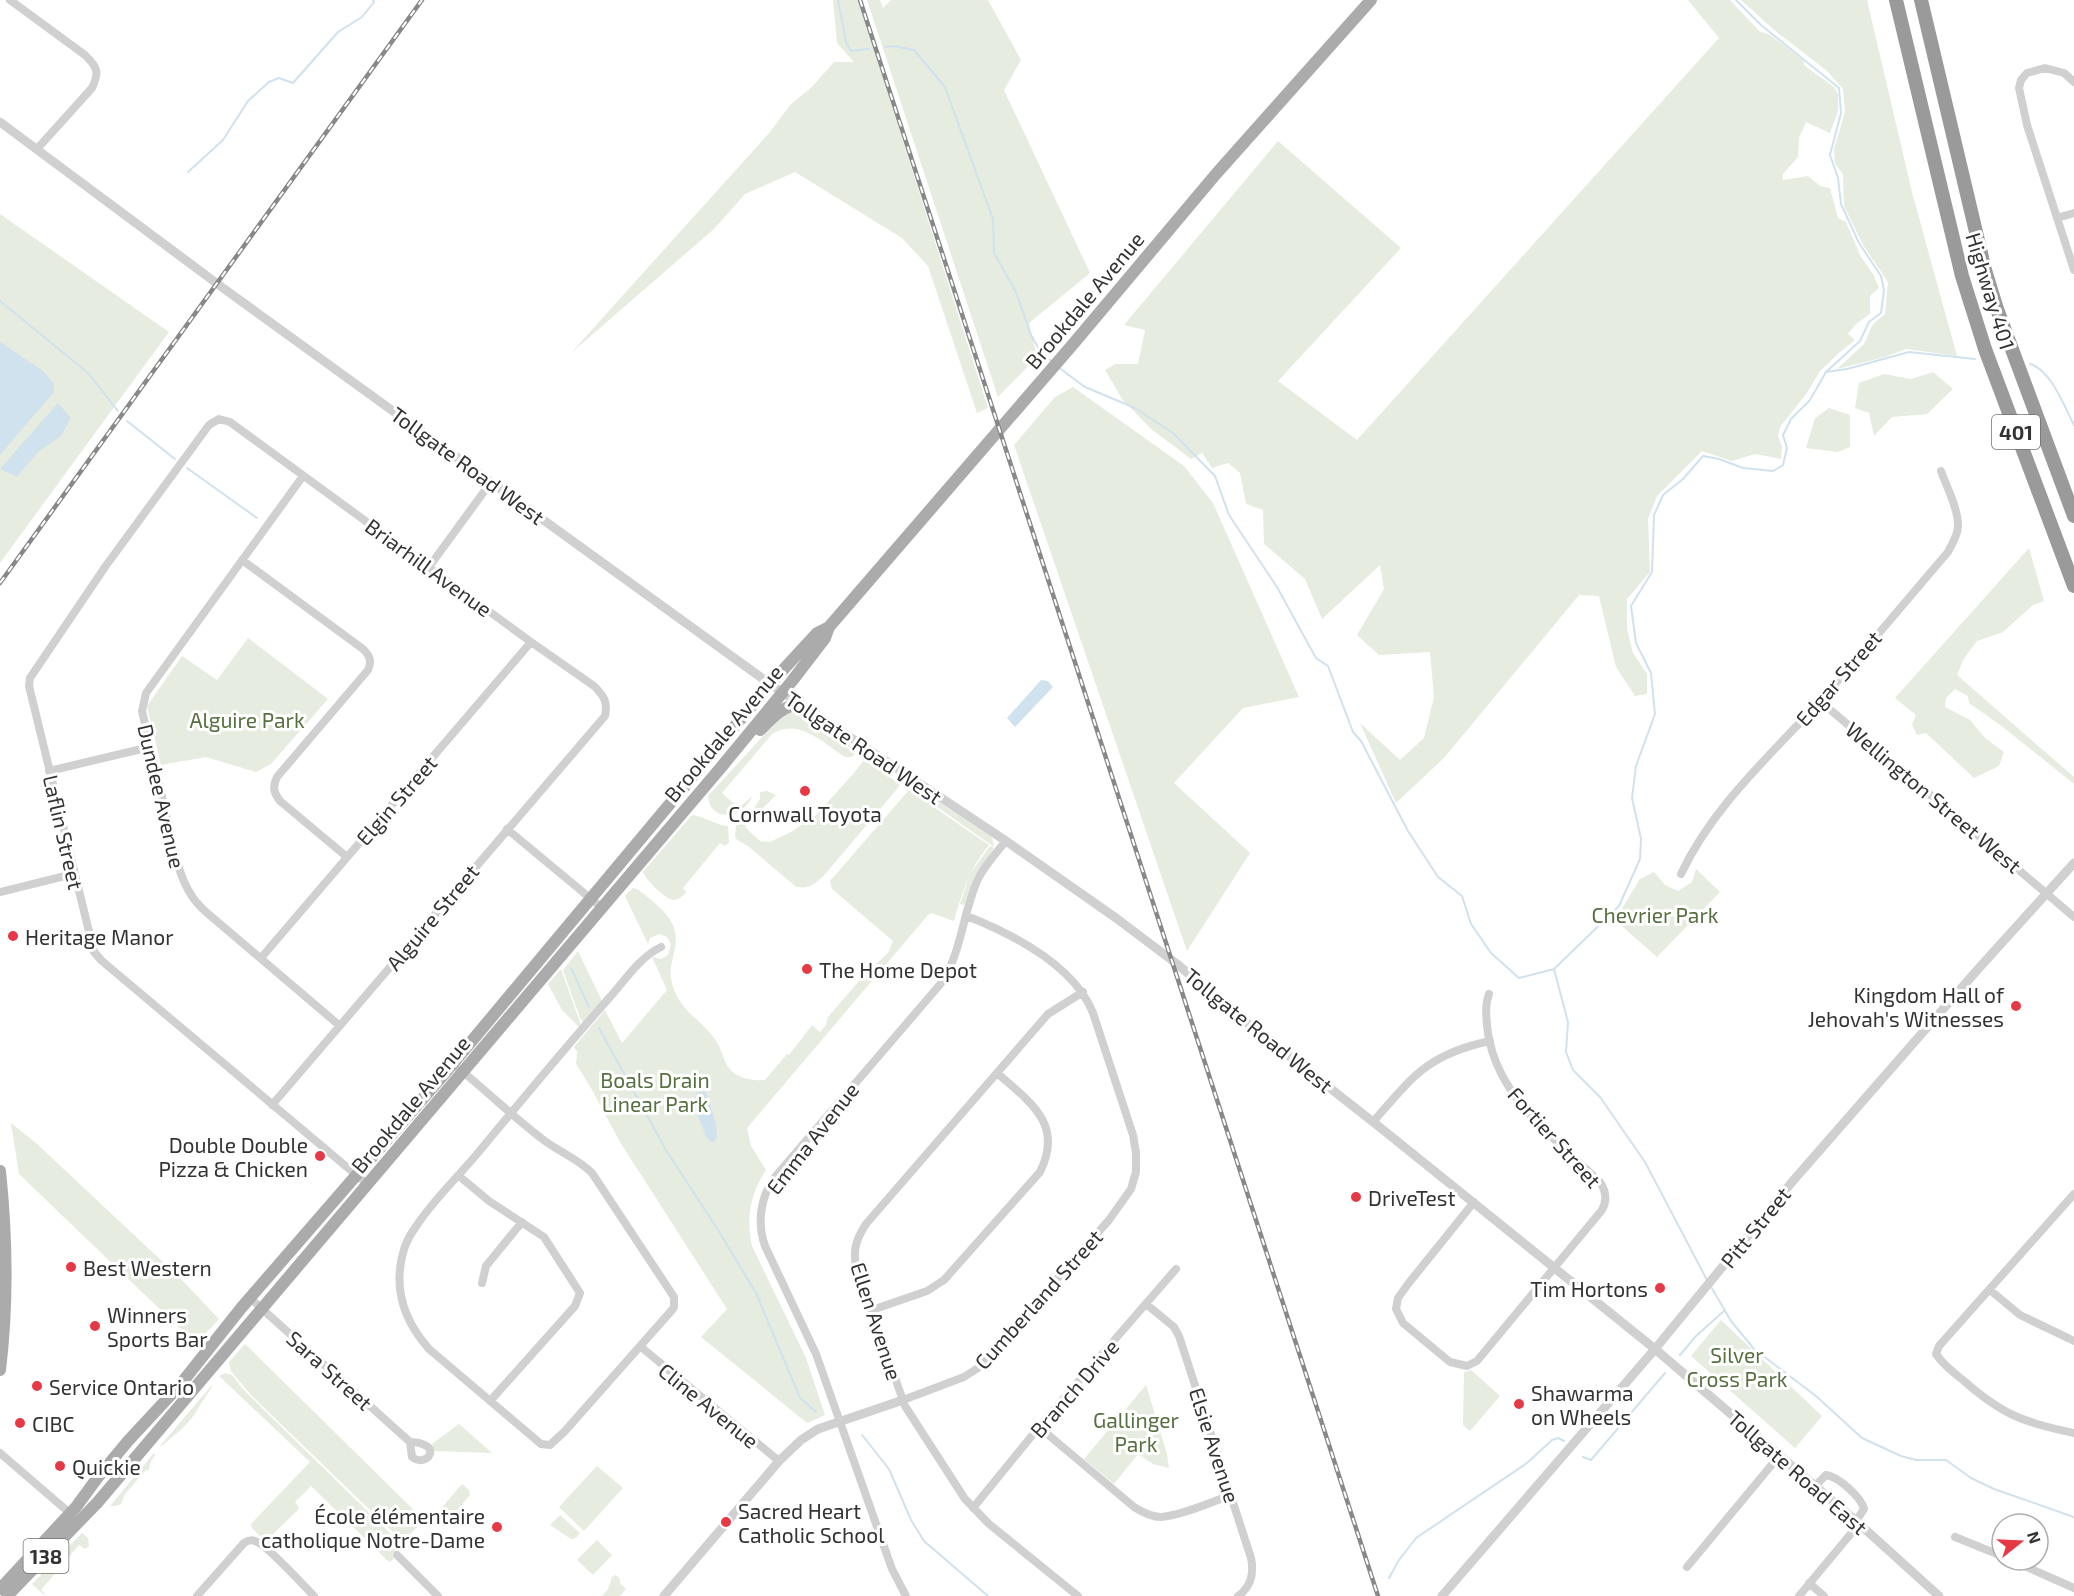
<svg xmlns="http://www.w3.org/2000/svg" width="2074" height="1596" viewBox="0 0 2074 1596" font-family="'Exo 2',sans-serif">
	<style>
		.green { fill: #e6ecdf }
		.water { fill: #cfe2ee }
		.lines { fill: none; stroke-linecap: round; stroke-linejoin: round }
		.stream { stroke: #cfe2ee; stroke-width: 2 }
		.minor { stroke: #d0d0d0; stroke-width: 8 }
		.tertiary { stroke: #d0d0d0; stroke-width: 9 }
		.primary { stroke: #ababab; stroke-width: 12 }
		.motorway { stroke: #9a9a9a; stroke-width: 14 }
		.rail-casing { stroke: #888; stroke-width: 4.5 }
		.rail { stroke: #fff; stroke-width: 2; stroke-dasharray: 7; stroke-linecap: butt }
		.poi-dot { fill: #e63946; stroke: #fff; stroke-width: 2 }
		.labels { text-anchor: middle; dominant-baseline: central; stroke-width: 6; stroke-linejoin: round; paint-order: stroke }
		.shield { fill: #fff; stroke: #707070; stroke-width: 1.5 }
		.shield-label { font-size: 20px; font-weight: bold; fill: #333 }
		.street-label { font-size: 21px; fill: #333; stroke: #fff }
		.park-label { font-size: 21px; fill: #56703f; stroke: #fff }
		.poi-label { font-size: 21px; fill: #333; stroke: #fff; text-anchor: start }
	</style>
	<rect width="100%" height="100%" fill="#fff"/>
	<path class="green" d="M833 0H858L988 408 977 413 928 266 902 238 795 172 745 194 714 229 571 353 770 132 791 104 811 88 834 62H854L837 43Z
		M867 0H880L883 8 891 0H988L1021 60 1004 90 1090 273 1029 323 1037 357 998 397Z
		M1688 0H1730L1759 31 1770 35 1803 60 1805 66 1834 87 1838 94V111L1830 133 1806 122 1799 138 1798 157 1783 174V180L1808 176 1820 186 1830 188 1838 218 1846 222 1861 257 1873 274 1879 288 1870 296V314L1856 324 1848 334 1855 340 1840 352 1820 371 1807 393 1780 427 1778 436 1782 447 1781 459 1755 454 1732 461 1702 451 1657 496 1648 519 1650 572 1627 599V629L1633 653 1647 674V694L1635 696 1616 667 1599 596 1579 595 1444 758 1396 803 1360 723 1400 760 1424 738 1434 697 1430 652 1379 655 1357 635 1384 589 1380 565 1322 619 1305 579 1264 544 1263 510 1246 504 1240 473 1228 463 1212 468 1202 453 1191 459 1151 429 1122 399 1105 370 1115 364H1138L1145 330 1124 325 1278 141 1401 248 1278 381 1357 440 1719 38Z
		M1741 0H1867L1912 192 1957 356 1906 349 1885 357 1837 369 1864 344 1873 324 1885 314 1888 282 1863 245 1844 206 1843 174 1835 164 1834 149 1845 112 1843 89 1827 71 1773 29Z
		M0 214 169 332 0 563Z
		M1933 372 1953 389 1927 414 1892 417 1874 436 1869 413 1855 408 1859 383 1884 374 1911 379Z
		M1073 387 1184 466 1213 503 1299 697 1243 708 1174 783 1250 853 1187 951 1014 445 1055 397Z
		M1829 408 1850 415V447L1838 452 1806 448 1815 418Z
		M2029 548 2044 601 2033 605 2003 632 1977 641 1963 660 1957 675 2074 777V784L2003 727 1969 703 1968 696 1955 689 1946 698 1945 707 1970 720 1985 738 2004 752 1999 766 1974 778 1926 733 1917 735 1912 725 1916 715 1895 698Z
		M248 638 328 699 271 764 256 772 206 757 161 765 147 706 182 656 217 680Z
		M790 708H795L808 714V716L854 747V751Z
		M788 709 855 753 852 757H845C823 743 799 717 772 734L722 793 739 808 752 796C745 818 710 824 708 796Z
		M864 760 900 784 898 788 826 873C818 882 808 891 795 886L748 846 737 840 735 836 736 825 750 815 753 819 745 827 760 841 770 842 791 832 816 815 854 773Z
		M909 790 989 845C969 870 963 890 954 921L931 913 928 915 747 1128 751 1146 766 1170C750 1194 746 1218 752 1246L806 1358 825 1415 807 1423 701 1337 727 1309 620 1142 591 1088 576 1064 577 1052 574 1047 605 1010 622 1043 667 990 652 957 661 959 668 955 671 944 667 937 659 934 650 938 648 944 625 896 633 888 637 889C650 899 666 910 673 925 682 947 666 963 672 983 679 1012 702 1019 716 1041 723 1051 724 1066 734 1073 742 1079 755 1081 765 1080L787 1054 789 1055 812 1025 820 1032 826 1025 828 1017 866 973 888 953 893 941 832 889 830 881Z
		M767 791 776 795 755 816 753 810 760 799V792Z
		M924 796H929L992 837 994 847 923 797Z
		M692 815C705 816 714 825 728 826L729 842 725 846 720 843 683 888 686 892C683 896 679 900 673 900 665 899 646 880 643 872Z
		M990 846 994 848 974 877 964 905 960 904 970 874Z
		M1696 869 1720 892 1657 957 1615 920 1640 879 1654 872 1665 885 1678 891 1692 882Z
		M578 951 602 1001 583 1022 580 1018 563 970Z
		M561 969 581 1025 579 1027 562 1010 548 984Z
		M11 1123 36 1143 180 1278 219 1319 196 1344 19 1174Z
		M1721 1320 1822 1416 1795 1448 1691 1356Z
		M245 1344 424 1520 403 1542 251 1395 231 1371 229 1362Z
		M1471 1370 1500 1396 1470 1431 1463 1425 1464 1372Z
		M225 1373 232 1375 243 1389 262 1408 399 1542 402 1548 392 1554 394 1559 389 1562 311 1486 295 1502 299 1507 297 1511 273 1534 279 1541 273 1548 262 1538V1535L260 1536 252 1528 251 1524 310 1462 219 1376Z
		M212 1385V1387C205 1396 200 1406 194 1415 186 1427 174 1435 163 1445L160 1446Z
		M1146 1385 1167 1454 1169 1468 1153 1464 1138 1454 1114 1484 1084 1459Z
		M459 1424 492 1453 434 1451 432 1444Z
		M154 1453 155 1455 150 1463 149 1470H146L125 1494 121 1504 116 1506H110Z
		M597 1466 623 1488 584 1531 559 1507Z
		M462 1484 469 1490 470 1495 449 1520 439 1511Z
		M560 1515 580 1533 576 1538 571 1539 550 1525Z
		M82 1533 88 1538 89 1546 85 1549 79 1545 41 1590 45 1594 44 1595 32 1584Z
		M597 1540 612 1555 593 1575 577 1560Z
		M616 1575 620 1579V1583L626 1589 620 1596H602L608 1589 612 1577Z"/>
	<path class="water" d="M0 342 43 371 54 384V392L0 455Z
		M58 403 71 418 61 436 38 452 17 477 0 469Z
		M1041 680 1048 681 1053 687 1015 727 1007 718Z
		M697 1092H706L716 1124 717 1138 713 1143 706 1137 693 1102Z"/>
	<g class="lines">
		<path class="stream" d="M838 0 846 42 851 51 869 49
			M885 47 894 46 914 50 945 87 993 219 994 253 1016 292 1031 335 1039 349 1051 361
			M188 172 223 140 248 101 269 82 279 78 293 83 338 32 362 17 374 2 373 0
			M0 301 88 373 118 411
			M2030 364C2051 370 2064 406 2074 425
			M1058 367 1085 387 1135 408 1173 433 1215 476 1229 515 1277 587 1316 658 1328 666 1353 732 1361 741 1408 831 1438 877 1462 896 1471 924 1491 953 1519 978 1554 969 1619 906 1640 859 1641 839 1632 798 1636 766 1655 714 1651 673 1636 643 1631 606 1652 572 1654 515 1663 495 1683 479 1703 456 1719 459 1743 468 1773 471 1783 465 1787 448 1783 435 1791 419 1810 400 1826 372 1860 341 1869 322 1881 313 1884 290 1881 276 1859 243 1841 204 1838 178 1830 155 1841 113 1839 88 1761 25 1736 0
			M1826 372 1847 369 1909 352 1975 359
			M127 421 175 459
			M187 468 257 518
			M571 968 589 1007
			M1554 969 1568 1022 1566 1052 1573 1070 1600 1097 1645 1162 1707 1280
			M599 1028 666 1150 720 1233 756 1293 800 1398 816 1412
			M1710 1285 1731 1321 1754 1349 1816 1396 1862 1438 1901 1456 1916 1460H1946L1971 1478 1994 1489 2074 1517
			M1680 1355 1696 1336 1725 1310
			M862 1435 889 1469 911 1520 924 1541 988 1596
			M1583 1457 1591 1460 1665 1373
			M1389 1578 1399 1560 1416 1538 1527 1463 1552 1440 1558 1438 1564 1441"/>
		<path class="minor" d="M10 0 85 55C97 67 100 71 92 88L37 149
			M2074 82 2064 73 2045 68 2027 73 2021 80 2019 88 2027 125 2074 270
			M2057 218 2074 213
			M303 476 146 693 142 711 178 865C184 884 191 899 206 912L340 1026
			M242 560 363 649C370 656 372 661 368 670L277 777C272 787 274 793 280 801L347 857
			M429 567 491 482
			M1820 701 2074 917
			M49 771 150 747
			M507 829 602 908
			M1681 874C1713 806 1770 756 1820 701 1864 652 1905 602 1948 552 1952 544 1958 535 1958 526 1958 508 1947 488 1941 471
			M0 892 73 874
			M261 958 531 642
			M453 1064 469 1077C493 1097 516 1119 541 1138 557 1151 577 1158 592 1173L674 1297V1307L672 1310 565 1431 550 1445 541 1444 429 1349C405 1322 394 1292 402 1257 404 1247 409 1236 415 1228 432 1201 457 1178 477 1154 520 1102 564 1049 610 997 625 980 640 957 661 947
			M272 1105 605 716C608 702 604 696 594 686L531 642 230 422 219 419 209 425 105 567 30 678 29 686 94 952 102 961 367 1184
			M1373 1122C1412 1077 1428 1054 1490 1041
			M459 1176 489 1201 544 1237 580 1293 575 1306 490 1401
			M2074 1194 1939 1346 1936 1354C1943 1365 1953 1372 1963 1380 2001 1414 2024 1423 2074 1433
			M1474 1202 1408 1284 1398 1298 1396 1309 1403 1323 1450 1362 1467 1366 1477 1361 1602 1210C1607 1201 1606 1191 1600 1182 1554 1137 1493 1095 1487 1025 1486 1014 1485 1004 1489 994
			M482 1283 486 1266 522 1222
			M1990 1290 2020 1315 2074 1341
			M250 1298 410 1442C445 1443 427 1469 412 1457L410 1442
			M1146 1304 1174 1327 1179 1336 1251 1558C1254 1573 1251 1587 1238 1596
			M872 1310 927 1291 944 1280 1040 1172C1064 1124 1030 1102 997 1073
			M641 1347 779 1461
			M903 1400 964 1377 978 1368 1109 1220 1131 1189 1136 1172V1153L1133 1135 1093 1013C1074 965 1012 934 967 916
			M1039 1427 1134 1507C1142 1512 1151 1517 1161 1517 1180 1516 1212 1502 1231 1495
			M0 1453 72 1515
			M1815 1486 1826 1475C1839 1477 1861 1497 1864 1509L1856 1521
			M973 1508 1039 1427 1176 1269
			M1955 1537 2002 1556
			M397 1555 438 1596
			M2011 1560 2074 1588
			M1687 1567 1779 1456
			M1809 1583 1824 1596
			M197 1596 244 1543C248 1540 252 1539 257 1542 268 1546 303 1585 314 1596
			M906 1596 892 1569 816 1354 765 1246C757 1223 760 1197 775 1177L943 981C962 949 963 912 978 879 985 865 996 853 1006 841
			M1078 1596 989 1524 965 1499 905 1406 857 1270C852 1252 856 1239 866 1224L1048 1014 1083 992
			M1799 1596 1859 1524"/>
		<path class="tertiary" d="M0 122 223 288 770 684 1006 841 1116 918 1177 964 1232 1011 1382 1129 1655 1349 1856 1521 1939 1596
			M664 1596 779 1461 801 1440 818 1429 903 1400
			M1442 1596 1655 1349 1792 1182 1979 968 2074 863"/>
		<path class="primary" d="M760 730C772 718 782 706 799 704
			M0 1171C7 1238 8 1304 0 1370
			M0 1589 76 1507 98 1477 128 1441 180 1385 242 1307 445 1073 770 684 817 633 829 627 1074 343 1216 174 1371 0
			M7 1596 97 1503 723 765 792 681 825 638 829 627"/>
		<path class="motorway" d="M1896 0 1962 276 1985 349 2074 586
			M1921 0 1985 270 1997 309 2074 516"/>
		<g class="rail-casing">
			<path id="rail" d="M860 0 1378 1596
				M0 583 422 0"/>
		</g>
		<use href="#rail" class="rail"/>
	</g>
	<g class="poi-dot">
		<circle cx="805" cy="791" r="6"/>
		<circle cx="13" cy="936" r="6"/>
		<circle cx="807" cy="969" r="6"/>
		<circle cx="2016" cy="1006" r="6"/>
		<circle cx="320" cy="1156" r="6"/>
		<circle cx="1356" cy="1197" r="6"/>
		<circle cx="71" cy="1267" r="6"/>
		<circle cx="1660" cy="1288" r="6"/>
		<circle cx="95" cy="1326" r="6"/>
		<circle cx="37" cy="1386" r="6"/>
		<circle cx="1519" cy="1404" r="6"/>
		<circle cx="20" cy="1423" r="6"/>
		<circle cx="60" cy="1466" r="6"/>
		<circle cx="726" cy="1522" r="6"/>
		<circle cx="497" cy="1527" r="6"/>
	</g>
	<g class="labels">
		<g class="shield">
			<rect x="1992" y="415" width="48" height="34" rx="4.5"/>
			<rect x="23.5" y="1539" width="45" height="34" rx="4.5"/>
		</g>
		<g class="shield-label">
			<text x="2016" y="432">401</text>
			<text x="46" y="1556">138</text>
		</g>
		<g class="street-label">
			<text transform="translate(1991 291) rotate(73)">Highway 401</text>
			<text transform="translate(1084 300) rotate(-50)">Brookdale Avenue</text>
			<text transform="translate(468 465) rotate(36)">Tollgate Road West</text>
			<text transform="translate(429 567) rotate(36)">Briarhill Avenue</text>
			<text transform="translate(1838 678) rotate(-49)">Edgar Street</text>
			<text transform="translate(723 733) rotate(-50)">Brookdale Avenue</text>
			<text transform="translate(864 747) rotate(34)">Tollgate Road West</text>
			<text transform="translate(162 796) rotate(77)">Dundee Avenue</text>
			<text transform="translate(1934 797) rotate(40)">Wellington Street West</text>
			<text transform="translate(396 800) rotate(-49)">Elgin Street</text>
			<text transform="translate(64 832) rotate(77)">Laflin Street</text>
			<text transform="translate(432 917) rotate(-50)">Alguire Street</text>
			<text transform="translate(1259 1030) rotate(39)">Tollgate Road West</text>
			<text transform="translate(410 1104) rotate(-50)">Brookdale Avenue</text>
			<text transform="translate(1555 1137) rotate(48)">Fortier Street</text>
			<text transform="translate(812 1138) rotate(-52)">Emma Avenue</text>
			<text transform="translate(1755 1227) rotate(-51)">Pitt Street</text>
			<text transform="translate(1038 1299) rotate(-48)">Cumberland Street</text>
			<text transform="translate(877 1321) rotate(72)">Ellen Avenue</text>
			<text transform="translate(330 1370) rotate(42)">Sara Street</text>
			<text transform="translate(1074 1388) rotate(-49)">Branch Drive</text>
			<text transform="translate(709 1405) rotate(39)">Cline Avenue</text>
			<text transform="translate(1215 1445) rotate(72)">Elsie Avenue</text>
			<text transform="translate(1798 1472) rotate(41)">Tollgate Road East</text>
		</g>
		<g class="park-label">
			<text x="247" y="719">Alguire Park</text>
			<text x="1655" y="914">Chevrier Park</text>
			<text x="655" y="1079">Boals Drain<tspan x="655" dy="24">Linear Park</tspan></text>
			<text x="1737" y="1354">Silver<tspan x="1737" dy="24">Cross Park</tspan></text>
			<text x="1136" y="1419">Gallinger<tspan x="1136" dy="24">Park</tspan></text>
		</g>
		<g class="poi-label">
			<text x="805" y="813" text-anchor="middle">Cornwall Toyota</text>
			<text x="25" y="936">Heritage Manor</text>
			<text x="819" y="969">The Home Depot</text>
			<text x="2004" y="994" text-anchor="end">Kingdom Hall of<tspan x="2004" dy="24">Jehovah's Witnesses</tspan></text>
			<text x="308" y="1144" text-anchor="end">Double Double<tspan x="308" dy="24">Pizza &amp; Chicken</tspan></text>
			<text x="1368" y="1197">DriveTest</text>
			<text x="83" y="1267">Best Western</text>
			<text x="1648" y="1288" text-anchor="end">Tim Hortons</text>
			<text x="107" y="1314">Winners<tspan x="107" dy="24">Sports Bar</tspan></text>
			<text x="49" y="1386">Service Ontario</text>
			<text x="1531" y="1392">Shawarma<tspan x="1531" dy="24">on Wheels</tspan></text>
			<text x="32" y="1423">CIBC</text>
			<text x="72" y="1466">Quickie</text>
			<text x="738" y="1510">Sacred Heart<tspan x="738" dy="24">Catholic School</tspan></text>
			<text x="485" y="1515" text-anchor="end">École élémentaire<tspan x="485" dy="24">catholique Notre-Dame</tspan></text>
		</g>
	</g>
	<g transform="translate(2020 1542) rotate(72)"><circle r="28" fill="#ffffff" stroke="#adadad" stroke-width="1.5"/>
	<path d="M0-4.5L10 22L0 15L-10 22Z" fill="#e63946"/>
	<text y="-9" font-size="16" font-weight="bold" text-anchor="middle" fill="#333333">N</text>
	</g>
</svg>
